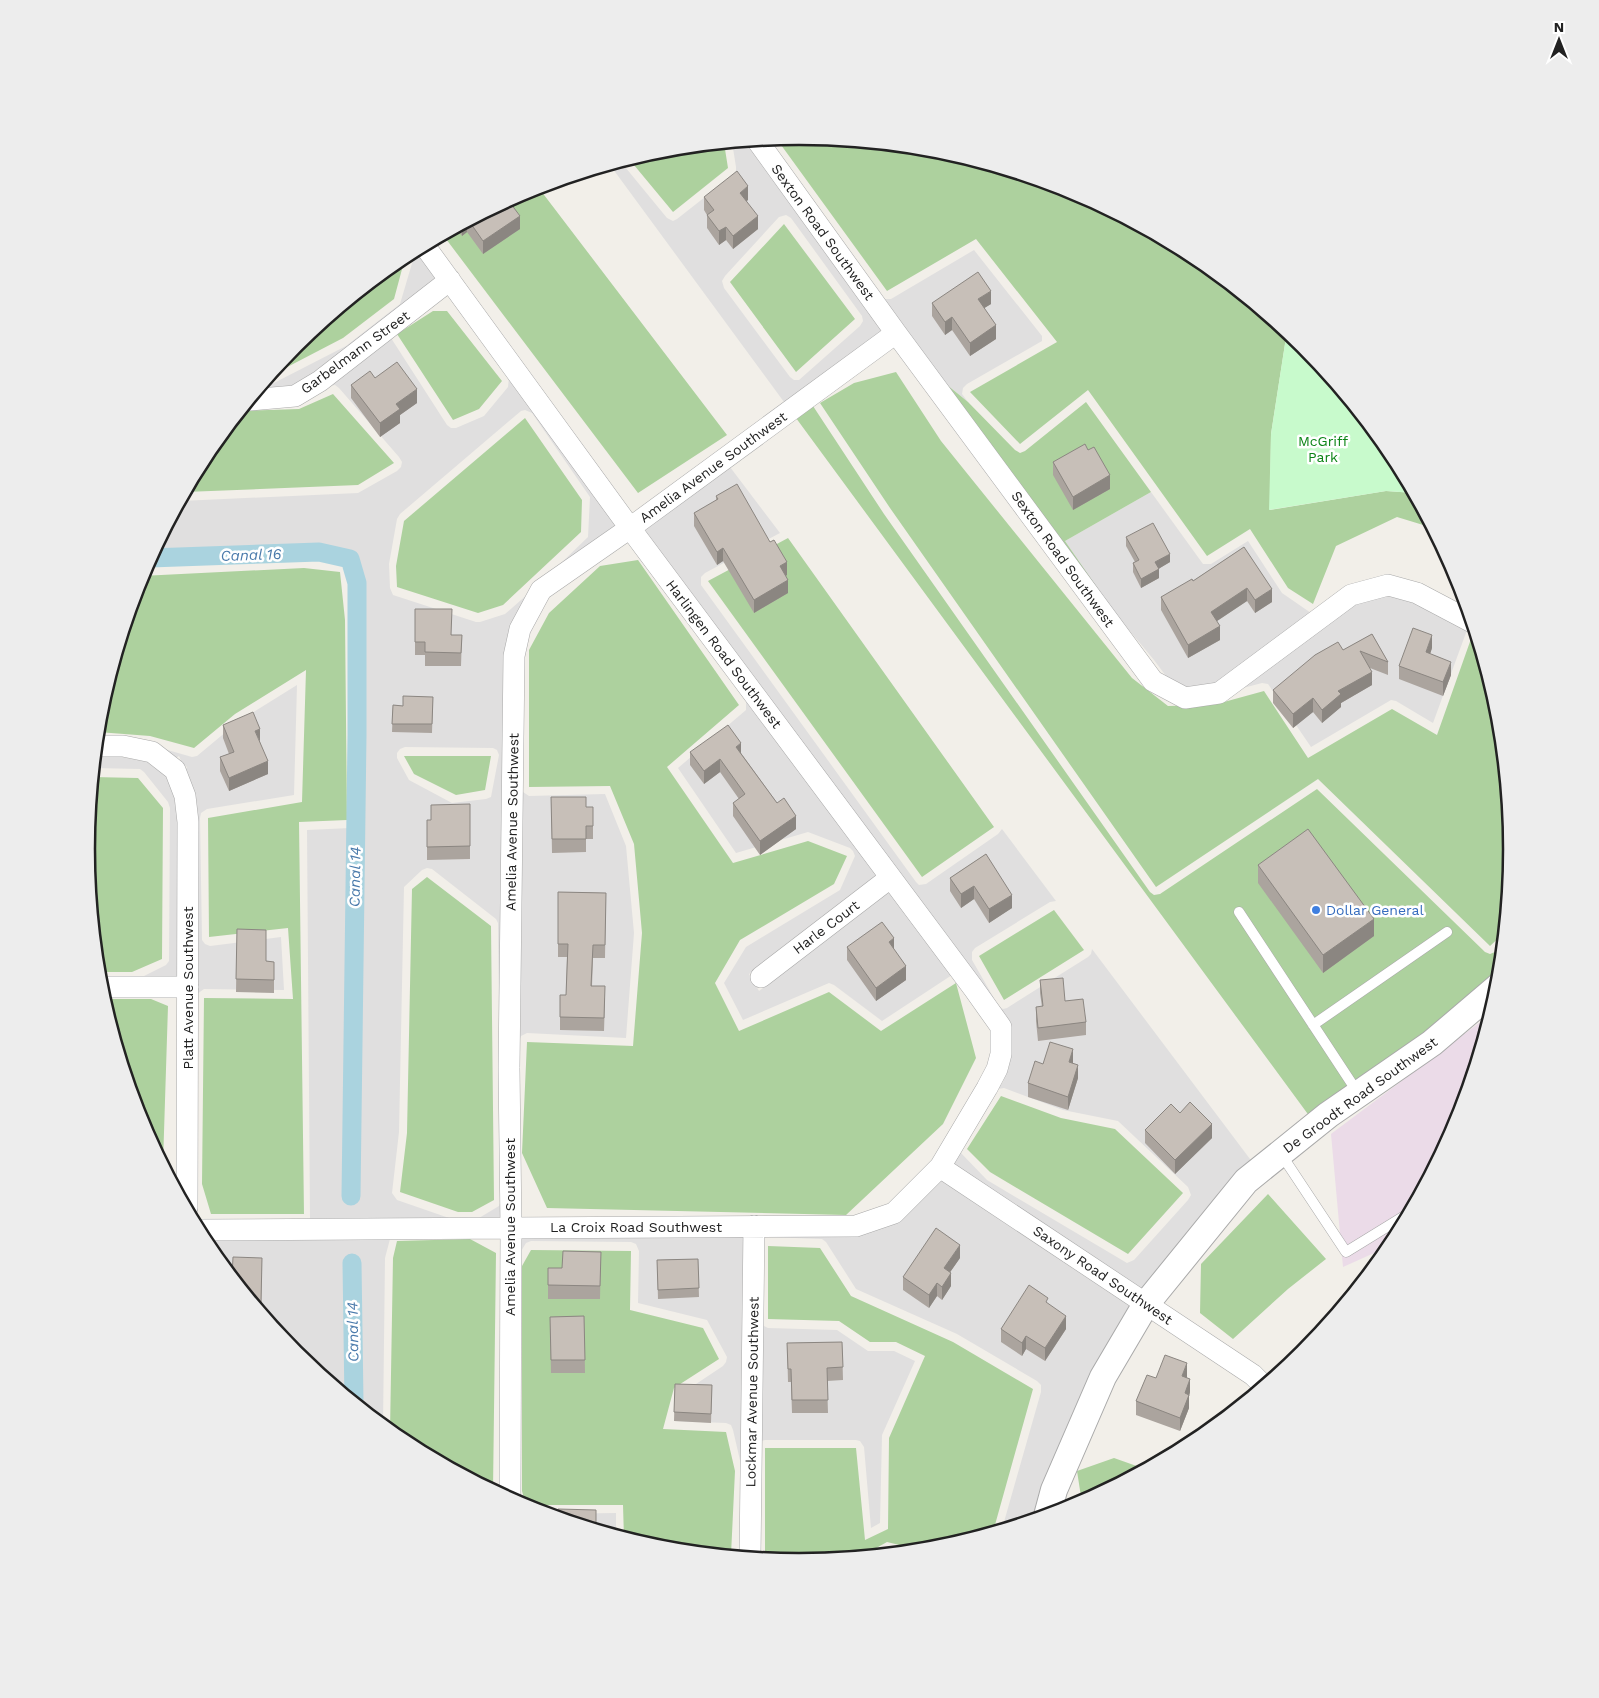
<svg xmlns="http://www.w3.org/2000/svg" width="1599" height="1698" viewBox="0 0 1599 1698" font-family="'Work Sans',sans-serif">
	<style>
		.residential { fill: #e0dfdf; fill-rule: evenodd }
		.industrial { fill: #ebdbe8 }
		.forest { fill: #add19e }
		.park { fill: #c8facc }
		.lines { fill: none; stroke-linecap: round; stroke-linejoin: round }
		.canal { stroke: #aad3df; stroke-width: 19 }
		.service-casing { stroke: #a9a9a9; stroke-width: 11 }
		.minor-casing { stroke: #a9a9a9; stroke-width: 22 }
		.tertiary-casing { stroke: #a9a9a9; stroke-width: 28 }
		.service { stroke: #fff; stroke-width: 10 }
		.minor { stroke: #fff; stroke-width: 21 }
		.tertiary { stroke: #fff; stroke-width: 26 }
		.wall { fill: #aba49e }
		.shaded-wall { fill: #8b8681 }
		.building { fill: #c7bfb8; stroke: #8b8681 }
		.shop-dot { fill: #3f7fe0; stroke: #fff; stroke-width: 2 }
		.labels { text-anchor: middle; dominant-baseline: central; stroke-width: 5; stroke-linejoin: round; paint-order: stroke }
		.street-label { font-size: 14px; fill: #222; stroke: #fff }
		.park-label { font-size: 14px; fill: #0c8416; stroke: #fff }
		.shop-label { font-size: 14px; fill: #366cbe; stroke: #fff; text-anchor: start }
		.water-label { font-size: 15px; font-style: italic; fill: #4a7aab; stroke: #fff }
		.rim { fill: none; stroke: #222; stroke-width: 2.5 }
	</style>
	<rect width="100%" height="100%" fill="#f2efe9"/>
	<path class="residential" d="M746 141 883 330 784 402 610 165 621 162 667 218 673 221 677 219 733 175 736 171V167L732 142ZM786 215 791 218 862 316 863 321 860 326 799 380H794L790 377 724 288 722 281 725 276 779 217Z
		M415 250 437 278 315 372 292 386 258 389 261 386 270 385 346 346 400 304 413 260V255L411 252Z
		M974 250 1042 336V341L967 384 963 388 962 394 968 402 946 384 884 299H891Z
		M391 338 447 425 451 428H456L484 416 508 387 509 377 616 525 558 566 588 537 590 497 532 413 525 410 521 411 400 514 397 519 389 564 390 588 393 595 476 622H480L505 614 529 593 512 624 502 1217 479 1218 499 1206 501 1200 498 923 496 919 432 869 427 868 422 870 404 887 399 1132 392 1193 397 1200 449 1218 310 1219 307 830 350 828 354 825 355 820 353 620 347 568 344 564 303 559 145 567 181 501 358 493 397 471 401 467 402 462 399 457 339 388 335 385 329 386ZM405 747 493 748 497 750 499 755 491 797 486 799 452 803 409 780 397 758V753L400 749Z
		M730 467 780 533 705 573 701 577V585L916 882 919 885 926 884 998 834 1002 829 1056 901 1050 902 975 948 972 952V960L999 1007 1003 1009 1007 1008 1088 957 1091 954 1092 949 1253 1163 1144 1291 953 1164 960 1152 987 1180 1127 1263 1134 1260 1188 1200 1191 1195 1188 1187 1118 1121 1063 1110 1004 1088 998 1089 1003 1082 1009 1066 1008 1064 1010 1054 644 530Z
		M1151 492 1203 564H1211L1248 541 1282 593 1311 613 1216 683 1186 688 1166 676 1154 660 1114 612 1065 541Z
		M1388 595 1414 603 1467 630 1433 723 1396 701 1391 700 1311 747 1268 684 1262 683 1243 688 1354 605Z
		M730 678 877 876 749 974 759 991 889 892 952 975 882 1021 834 985 829 983 743 1020 724 983 746 947 840 890 855 856 853 851 850 848 808 832 736 853 678 768 746 710V702Z
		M297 685 294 795 207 809 201 813 200 818 202 940 205 944 210 946 281 937 284 990 204 989 197 994 185 771 187 767 182 763 179 756 176 758 164 749 192 757 197 756 239 721Z
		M95 757H122L148 762 167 776 176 799 179 823V977H142L166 965 169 961 170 808 168 802 144 772 140 769 94 768Z
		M523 792 529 796 605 794 626 846 634 933 626 1038 527 1033 521 1036 520 1039Z
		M941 1180 1133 1307 1036 1519 1002 1529 1041 1392V1385L1037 1381 957 1334 856 1289 826 1242 822 1239 768 1237 763 1238V1236H856Z
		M745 1236 742 1469 733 1430 731 1425 726 1423 674 1421 681 1394 723 1366 726 1362 727 1357 707 1320 638 1303 639 1251 636 1244 631 1242 531 1241 526 1243 520 1253V1238Z
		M390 1239 385 1258 383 1426 295 1353 204 1240Z
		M762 1325 768 1328 837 1330 868 1351H894L915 1361 882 1435 880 1523 871 1528 864 1447 860 1441 856 1440H765L761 1441Z
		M616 1513V1535L546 1514Z"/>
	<path class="industrial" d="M1491 1014 1458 1122 1392 1245 1343 1267 1331 1134Z"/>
	<path class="forest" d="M800 136 939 150 1073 190 1196 256 1287 331 1271 434 1270 510 1386 491 1414 493 1433 528 1397 517 1336 546 1313 604 1288 588 1250 529 1207 556 1088 390 1020 444 970 392 1057 342 976 239 887 291 776 138Z
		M724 143 728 168 673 212 629 159 661 149Z
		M538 187 727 435 638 493 443 235 527 190Z
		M784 224 855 319 796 372 730 282Z
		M404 256 405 258 394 299 343 338 270 376 295 344Z
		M433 311H447L502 381 479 409 453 420 397 334Z
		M896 372 941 441 1132 678 1168 706 1213 705 1264 691 1308 758 1392 709 1437 735 1472 636 1478 639 1499 710 1513 849 1505 932 1490 946 1318 779 1156 887 890 508 820 403 854 383Z
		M946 384 968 402 1015 450 1020 453 1025 451 1086 402 1151 492 1065 541 1112 609Z
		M333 394 394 463 358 485 185 492 207 453 240 411 299 409Z
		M813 406 884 514 1150 892 1154 895 1160 894 1317 789 1485 952 1490 954 1495 952 1503 945 1501 972 1427 1035 1310 1117 796 418Z
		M525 418 582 500 581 532 503 605 478 613 397 587 396 566 404 521Z
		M788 538 994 827 922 877 708 581Z
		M638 560 739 705 667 767 733 863 808 841 847 856 834 884 740 940 715 983 739 1031 829 992 881 1031 956 983 976 1058 943 1124 846 1215 547 1208 522 1153 527 1042 633 1046 642 933 634 844 610 786 529 787V650L549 613 600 566Z
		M304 568 340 572 345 620 347 820 299 822 304 1214H211L202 1184 204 998 293 999 288 928 209 937 208 818 302 802 306 670 235 714 194 748 150 736 98 732 100 710 141 576Z
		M404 756H491L485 790 456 795 414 774Z
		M93 777 138 778 163 808 162 959 132 972H98L86 849Z
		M427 877 491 926 494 1200 472 1212H458L400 1192 407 1133 412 889Z
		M1054 910 1084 950 1004 1000 979 956Z
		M103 999H151L168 1006 163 1164 140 1122Z
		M1001 1096 1061 1118 1115 1129 1183 1193 1128 1254 990 1172 967 1149Z
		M1268 1194 1326 1259 1288 1289 1233 1339 1200 1313 1201 1264Z
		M470 1239 496 1253 493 1490 403 1442 390 1432 393 1258 397 1241Z
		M768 1246 820 1248 851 1296 953 1342 1033 1389 993 1532 938 1549 920 1550 887 1542 869 1552V1555L799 1562 765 1559V1448H856L865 1540 888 1529 889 1438 925 1356 896 1342H870L839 1321 768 1319Z
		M531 1250 631 1251 630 1310 703 1328 719 1359 674 1388 663 1429 726 1432 735 1471 731 1555 660 1548 624 1538 623 1505H526L522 1491V1266Z
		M1114 1458 1145 1469 1082 1503 1077 1471Z"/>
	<path class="park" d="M1287 331 1304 345 1393 453 1414 493 1386 491 1269 510 1271 434Z"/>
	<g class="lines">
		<path class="canal" d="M150 558 319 552 350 559 357 583V735L351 1196
			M352 1263 354 1402"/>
		<g class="service-casing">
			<path id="service" d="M1239 912 1358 1093
				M1313 1025 1447 932
				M1281 1154 1346 1252 1411 1212"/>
		</g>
		<g class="minor-casing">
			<path id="minor" d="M757 140 896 333 1153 681 1185 698 1219 693 1351 595 1388 585 1417 593 1472 622
				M250 400 295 396 320 381 450 280
				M96 746H123L152 752 175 770 185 796 188 822 187 1208
				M761 977 890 878
				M100 987H188
				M940 1167 1253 1375 1264 1386
				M198 1230 856 1226 894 1213 940 1167 987 1088 997 1069 1001 1054V1027L974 989 630 528 424 245
				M510 1499 511 1228 509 1068 514 656 520 629 541 590 630 528 896 333
				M750 1557 754 1226"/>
		</g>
		<g class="tertiary-casing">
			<path id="tertiary" d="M1047 1516 1054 1490 1103 1377 1146 1304 1246 1181 1328 1115 1432 1043 1499 986"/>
		</g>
		<use href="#service" class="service"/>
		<use href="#minor" class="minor"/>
		<use href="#tertiary" class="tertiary"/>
	</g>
	<path class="wall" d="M704 197 748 200 746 201 758 229 733 249 726 240 719 245 707 228V215L704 210Z
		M508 200 520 229 483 254 467 232 462 236 456 228Z
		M932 303 991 304 984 308 996 339 970 356 952 330 945 335 932 316Z
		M375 378 417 403 400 415V423L380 437 351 398V385Z
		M1053 462 1110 489 1073 510 1053 475Z
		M716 496 787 575 786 576 788 593 754 613 723 561 717 565 694 526V513L716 501Z
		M1126 537 1170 562 1158 569 1159 578 1141 588 1133 572V563L1135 562 1126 546Z
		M1244 547 1272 602 1255 613 1247 601 1217 621 1220 640 1188 658 1161 610V597L1193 581Z
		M415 609 452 635H462L461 666H425V655H415Z
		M1372 634 1388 662V675L1370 668 1372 685 1341 703V707L1322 723 1313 712 1293 728 1273 703V690Z
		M1432 648 1430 654 1451 675 1443 696 1399 679V666Z
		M433 697 432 733 392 732 393 705 403 706Z
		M223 725 260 742 268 774 229 791 220 771V757L229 754 223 738Z
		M690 752 741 753 796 829 760 855 733 816V803L739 799 720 772 704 784 690 765Z
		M551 797 586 807H593V839H586V852L552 853Z
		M470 804V859L427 860V820H431Z
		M986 854 1012 908 989 923 974 899 961 908 950 891V878Z
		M1258 865 1374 936 1323 973 1258 883Z
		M558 892 606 893 605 958H593L592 986 605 999 604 1031 560 1030V995H566L567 957H558Z
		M237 929 266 961 274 962V993L236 992Z
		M847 947 894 950 906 980 876 1001 847 960Z
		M1040 980 1065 1001 1086 1022V1035L1038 1041 1036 1021V1007H1042L1040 993Z
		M1073 1063 1078 1078 1068 1110 1028 1097V1083L1043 1064Z
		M1180 1113 1212 1138 1175 1174 1145 1143V1130Z
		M601 1252 600 1299H548V1268H562Z
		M262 1258 261 1312 232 1277Z
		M960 1258 950 1272 951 1286 942 1300 937 1296 929 1308 903 1290V1277Z
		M698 1259 699 1297 658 1299 657 1260Z
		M1048 1304 1066 1329 1045 1361 1026 1349 1022 1356 1001 1342V1329Z
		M584 1316 585 1373H551L550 1317Z
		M842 1342 843 1380 827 1381 828 1413H792L791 1382H788L787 1343Z
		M1187 1377 1190 1392 1189 1396V1408L1180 1431 1136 1415V1401L1156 1378Z
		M675 1384 712 1385 711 1423 674 1421Z"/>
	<path class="shaded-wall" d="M748 186V200L740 206V193Z
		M520 216V229L483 254V241Z
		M758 216V229L733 249V236Z
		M467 222V232L462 236V225Z
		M726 227V240L719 245V231Z
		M991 291V304L978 312V299Z
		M952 317V330L945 335V322Z
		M996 325V339L970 356V343Z
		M417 389V403L400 415V423L380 437V423L396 404Z
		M1110 475V489L1073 510V497Z
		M723 548V561L717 565V552Z
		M1170 554V562L1155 571V562Z
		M787 562V575L780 579V566Z
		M1159 569V578L1141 588V579Z
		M788 580V593L754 613V600Z
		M1247 588V601L1211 625V612Z
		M1272 589V602L1255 613V600Z
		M1220 626V640L1188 658V645Z
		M1432 635V648L1426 666V652Z
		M1451 662V675L1443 696V682Z
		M1372 672V685L1341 703V707L1322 723V710L1338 691Z
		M1313 698V712L1293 728V714Z
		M260 729V742L255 731Z
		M741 743V756L736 747Z
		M720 759V772L704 784V771Z
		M268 761V774L229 791V778Z
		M796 816V829L760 855V841Z
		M974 886V899L961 908V894Z
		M1012 895V908L989 923V909Z
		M1374 919V936L1323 973V955Z
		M894 938V952L889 942Z
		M906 966V980L876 1001V988Z
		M1073 1049V1063L1069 1075V1062Z
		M1078 1065V1078L1068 1110V1097Z
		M1212 1124V1138L1175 1174V1160Z
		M960 1245V1258L944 1281V1268Z
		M951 1273V1286L942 1300V1287Z
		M937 1283V1296L929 1308V1295Z
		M1066 1316V1329L1045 1361V1348Z
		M1026 1336V1349L1022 1356V1343Z
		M1187 1363V1377L1182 1389V1376Z
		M1190 1379V1392L1189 1396V1408L1180 1431V1418L1185 1393Z"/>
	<path class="building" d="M737 171 748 186 740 193 758 216 733 236 726 227 719 231 707 215 714 210 704 197Z
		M508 200 520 216 483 241 469 221Z
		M978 272 991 291 978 299 996 325 970 343 952 317 945 322 932 303Z
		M397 362 417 389 396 404 400 409 380 423 351 385 370 371 375 378Z
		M1085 444 1088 450 1094 447 1110 475 1073 497 1053 462Z
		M737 484 770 542 774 540 787 562 780 566 788 580 754 600 723 548 717 552 694 513 718 499 716 496Z
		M1153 523 1170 554 1155 562 1159 569 1141 579 1133 563 1139 560 1126 537Z
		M1244 547 1272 589 1255 600 1247 588 1211 612 1220 626 1188 645 1161 597 1192 579 1193 581Z
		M415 609H452L451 635H462L461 653 425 652V642H415Z
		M1413 628 1432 635 1426 652 1451 662 1443 682 1399 666Z
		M1372 634 1388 662 1360 651 1372 672 1338 691 1341 694 1322 710 1313 698 1293 714 1273 690 1315 655 1338 642 1343 650Z
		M403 696 433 697 432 724H392L393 705 403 706Z
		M253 712 260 729 255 731 268 761 229 778 220 757 234 752 223 725Z
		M728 725 741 743 736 747 777 803 784 798 796 816 760 841 733 803 745 794 720 759 704 771 690 752Z
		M551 797H586V807H593V826H586V839H552Z
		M470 804V846L427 847V820H431V805Z
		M1308 829 1374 919 1323 955 1258 865Z
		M986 854 1012 895 989 909 974 886 961 894 950 878Z
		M558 892 606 893 605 945H593L591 986H605L604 1018 560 1017V995H566L568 944H558Z
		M882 922 894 938 889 942 906 966 876 988 847 947Z
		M237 929 266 930V961L274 962V980L236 979Z
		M1063 978 1065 1001 1083 999 1086 1022 1038 1028 1036 1007 1043 1006 1040 980Z
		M1050 1042 1073 1049 1069 1062 1078 1065 1068 1097 1028 1083 1035 1061 1043 1064Z
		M1190 1102 1212 1124 1175 1160 1145 1130 1171 1104 1180 1113Z
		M936 1228 960 1245 944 1268 951 1273 942 1287 937 1283 929 1295 903 1277Z
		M563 1251 601 1252 600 1286 548 1285V1268H562Z
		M233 1257 262 1258 261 1302H253L232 1277Z
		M698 1259 699 1288 658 1290 657 1260Z
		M1029 1285 1048 1298 1046 1302 1066 1316 1045 1348 1026 1336 1022 1343 1001 1329Z
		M584 1316 585 1360H551L550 1317Z
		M842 1342 843 1367 827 1368 828 1400H792L791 1369H788L787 1343Z
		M1165 1355 1187 1363 1182 1376 1190 1379 1185 1393 1189 1395 1180 1418 1136 1401 1147 1375 1156 1378Z
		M675 1384 712 1385 711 1414 674 1412Z
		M558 1509 596 1510V1529L558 1517Z"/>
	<circle class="shop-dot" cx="1316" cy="910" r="5"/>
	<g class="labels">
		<g class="street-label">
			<text transform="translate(823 232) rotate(54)">Sexton Road Southwest</text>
			<text transform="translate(355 352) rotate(-36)">Garbelmann Street</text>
			<text transform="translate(713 467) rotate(-36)">Amelia Avenue Southwest</text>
			<text transform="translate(1063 559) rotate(54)">Sexton Road Southwest</text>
			<text transform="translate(724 654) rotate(53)">Harlingen Road Southwest</text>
			<text transform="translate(512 822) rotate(-89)">Amelia Avenue Southwest</text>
			<text transform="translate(826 927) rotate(-37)">Harle Court</text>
			<text transform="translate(188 988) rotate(-90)">Platt Avenue Southwest</text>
			<text transform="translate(1360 1095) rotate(-36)">De Groodt Road Southwest</text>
			<text transform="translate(510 1227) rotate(-90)">Amelia Avenue Southwest</text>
			<text x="636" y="1227">La Croix Road Southwest</text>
			<text transform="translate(1103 1275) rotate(34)">Saxony Road Southwest</text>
			<text transform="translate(752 1392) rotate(-89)">Lockmar Avenue Southwest</text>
		</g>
		<g class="park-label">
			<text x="1323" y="441">McGriff<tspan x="1323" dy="16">Park</tspan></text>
		</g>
		<g class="shop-label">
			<text x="1326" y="910">Dollar General</text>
		</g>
		<g class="water-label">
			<text transform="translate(251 555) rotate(-2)">Canal 16</text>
			<text transform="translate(355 877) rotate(-89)">Canal 14</text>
			<text transform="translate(353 1332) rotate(-91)">Canal 14</text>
		</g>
	</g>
	<path d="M0 0H1599V1698H0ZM95 849a704 704 0 1 1 1408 0a704 704 0 1 1-1408 0Z" fill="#ededed" fill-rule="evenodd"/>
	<path class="rim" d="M95 849a704 704 0 1 1 1408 0a704 704 0 1 1-1408 0Z"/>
	<g transform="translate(1559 40)" stroke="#ffffff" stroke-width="4" paint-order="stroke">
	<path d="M0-4L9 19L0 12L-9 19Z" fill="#222222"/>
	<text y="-8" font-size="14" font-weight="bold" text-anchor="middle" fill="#222222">N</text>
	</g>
</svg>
